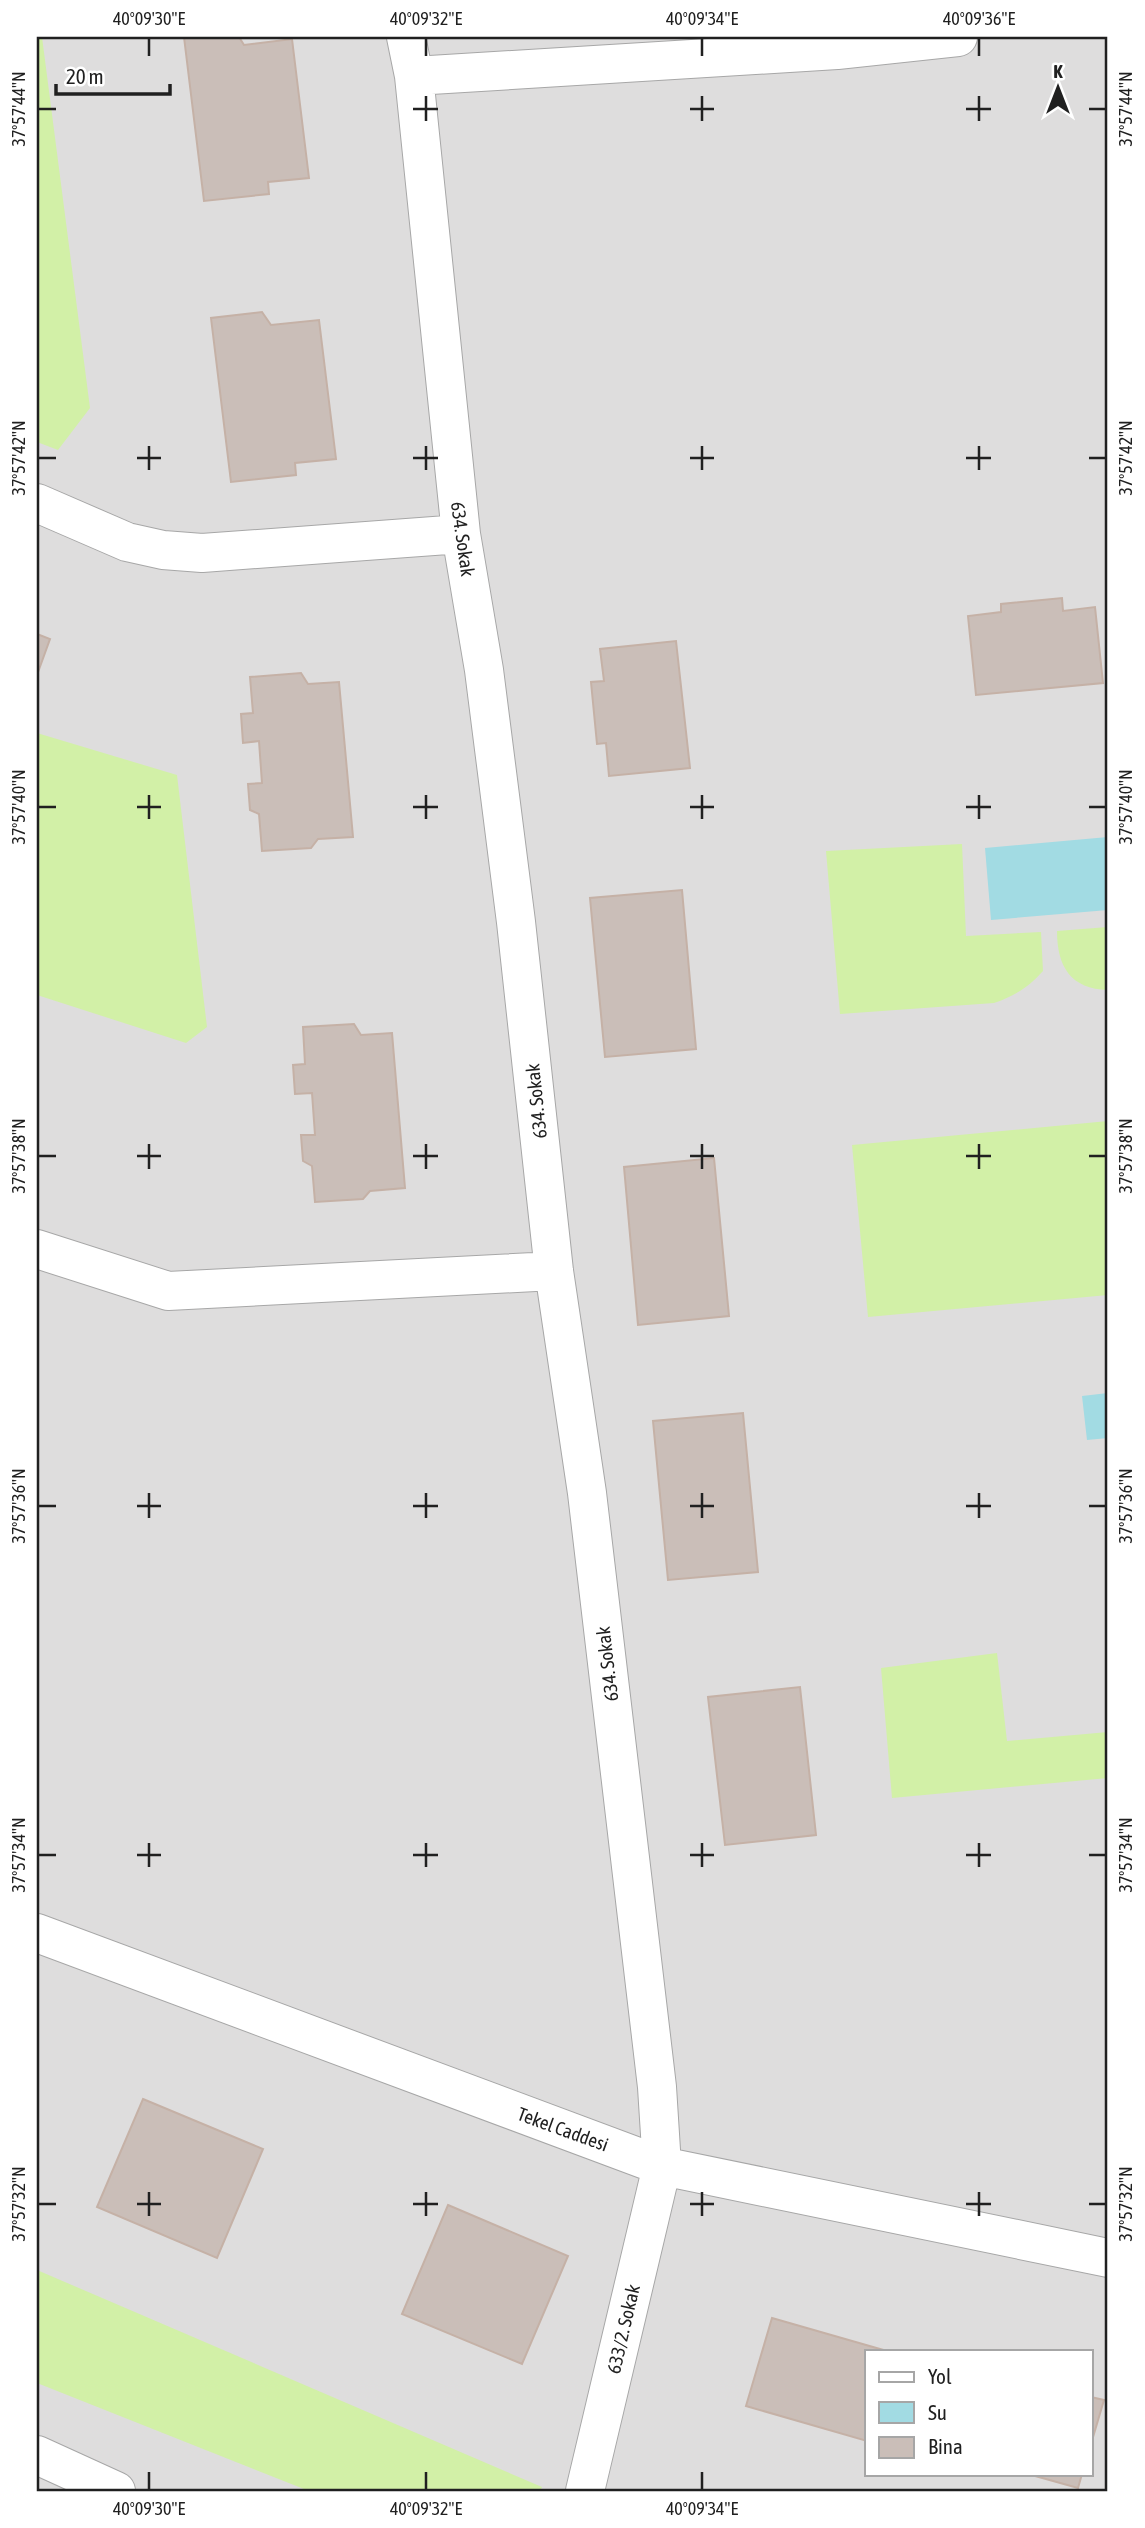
<svg xmlns="http://www.w3.org/2000/svg" width="1145" height="2528" viewBox="0 0 1145 2528" font-family="'Asap Condensed',sans-serif">
	<style>
		.residential { fill: #dedddd; fill-rule: evenodd }
		.grass { fill: #d2f0a7 }
		.water { fill: #a2dbe3 }
		.building { fill: #cabeb8; stroke: #c5b1a6; stroke-width: 2 }
		.lines { fill: none; stroke-linecap: round; stroke-linejoin: round }
		.minor-casing { stroke: #a7a7a7; stroke-width: 40 }
		.minor { stroke: #fff; stroke-width: 38 }
		.ticks { fill: none; stroke: #202020; stroke-width: 2.5 }
		.labels { text-anchor: middle; dominant-baseline: central; stroke-width: 7; stroke-linejoin: round; paint-order: stroke }
		.street-label { font-size: 19px; fill: #202020; stroke: #fff }
		.neatline { fill: none; stroke: #202020; stroke-width: 2.5 }
		.ticks-label { font-size: 18px; text-anchor: middle; fill: #202020 }
	</style>
	<rect width="100%" height="100%" fill="#f1ece5"/>
	<path class="residential" d="M37 37H1108V2491H37ZM867 2351H1091V2474H867Z"/>
	<path class="grass" d="M37 37H42L90 408 58 450 37 442Z
		M37 733 177 775 207 1027 186 1043 37 995Z
		M962 844 966 936 1041 932 1043 971C1028 988 1014 996 994 1003L840 1014 826 851Z
		M1108 927V990C1071 989 1057 967 1057 931Z
		M1108 1121V1295L868 1317 852 1145Z
		M997 1653 1007 1741 1108 1732V1778L892 1798 881 1668Z
		M37 2270 542 2487 540 2491H309L37 2383Z"/>
	<path class="water" d="M1108 837V910L991 920 985 848Z
		M1108 1393V1438L1087 1440 1082 1396Z"/>
	<path class="building" d="M184 37H239L244 45 292 39 309 178 268 182 269 194 204 201Z
		M262 312 271 325 319 320 336 459 295 463 296 475 231 482 211 318Z
		M1062 598 1063 611 1095 607 1103 683 976 695 968 616 1001 612V604Z
		M37 634 50 639 37 675Z
		M676 641 690 768 609 776 606 743 597 744 591 682 604 681 600 649Z
		M301 673 308 684 339 682 353 837 318 839 311 848 262 851 259 814 250 810 248 784 262 783 259 741 243 743 241 714 253 713 250 677Z
		M682 890 696 1049 605 1057 590 898Z
		M354 1024 361 1035 392 1033 405 1188 370 1191 363 1199 315 1202 312 1166 303 1161 301 1135H315L312 1093 295 1094 293 1065 305 1064 303 1027Z
		M714 1158 729 1316 638 1325 624 1167Z
		M743 1413 758 1572 668 1580 653 1421Z
		M800 1687 816 1835 725 1845 708 1697Z
		M143 2099 263 2149 217 2258 97 2207Z
		M448 2205 568 2256 522 2364 402 2314Z
		M772 2318 887 2351H867V2441L746 2406Z
		M1091 2397 1104 2400 1091 2444Z
		M1028 2474H1082L1078 2488Z"/>
	<g class="lines">
		<g class="minor-casing">
			<path id="minor" d="M406 37 414 76 461 534 484 670 516 922 554 1271 587 1493 657 2087 662 2166 585 2491
				M414 76 837 50 958 37
				M37 503 127 542 163 550 202 553 461 534
				M37 1249 168 1291 554 1271
				M37 1933 662 2166 1108 2258
				M37 2455 116 2491"/>
		</g>
		<use href="#minor" class="minor"/>
	</g>
	<path class="ticks" d="M149 38V56M426 38V56M702 38V56M979 38V56M426 96V121M702 96V121M979 96V121M38 109H56M413 109H438M690 109H714M966 109H991M1089 109H1106M149 446V470M426 446V470M702 446V470M979 446V470M38 458H56M137 458H161M413 458H438M690 458H714M966 458H991M1089 458H1106M149 795V819M426 795V819M702 795V819M979 795V819M38 807H56M137 807H161M413 807H438M690 807H714M966 807H991M1089 807H1106M149 1144V1169M426 1144V1169M702 1144V1169M979 1144V1169M38 1156H56M137 1156H161M413 1156H438M690 1156H714M966 1156H991M1089 1156H1106M149 1493V1518M426 1493V1518M702 1493V1518M979 1493V1518M38 1506H56M137 1506H161M413 1506H438M690 1506H714M966 1506H991M1089 1506H1106M149 1843V1867M426 1843V1867M702 1843V1867M979 1843V1867M38 1855H56M137 1855H161M413 1855H438M690 1855H714M966 1855H991M1089 1855H1106M149 2192V2216M426 2192V2216M702 2192V2216M979 2192V2216M38 2204H56M137 2204H161M413 2204H438M690 2204H714M966 2204H991M1089 2204H1106M149 2472V2490M426 2472V2490M702 2472V2490"/>
	<g class="labels">
		<g class="street-label">
			<text transform="translate(463 539) rotate(82)">634. Sokak</text>
			<text transform="translate(536 1101) rotate(-96)">634. Sokak</text>
			<text transform="translate(607 1664) rotate(-97)">634. Sokak</text>
			<text transform="translate(563 2129) rotate(20)">Tekel Caddesi</text>
			<text transform="translate(623 2329) rotate(-77)">633/2. Sokak</text>
		</g>
	</g>
	<rect width="1145" height="2528" fill="none" stroke="#ffffff" stroke-width="77"/>
	<rect x="865" y="2350" width="228" height="126" fill="#ffffff" stroke="#a6a6a6" stroke-width="2"/>
	<rect x="879" y="2372" width="35" height="10" fill="#ffffff" stroke="#a6a6a6" stroke-width="2"/>
	<text x="928" y="2384" font-size="21" fill="#202020">Yol</text>
	<rect x="879" y="2402" width="35" height="21" fill="#a2dbe3" stroke="#a6a6a6" stroke-width="2"/>
	<text x="928" y="2420" font-size="21" fill="#202020">Su</text>
	<rect x="879" y="2437" width="35" height="21" fill="#cabeb8" stroke="#a6a6a6" stroke-width="2"/>
	<text x="928" y="2454" font-size="21" fill="#202020">Bina</text>
	<g transform="translate(1058 88)" stroke="#ffffff" stroke-width="5" paint-order="stroke">
	<path d="M0-5L12 26L0 18L-12 26Z" fill="#202020"/>
	<text y="-10" font-size="19" font-weight="bold" text-anchor="middle" fill="#202020">K</text>
	</g>
	<path d="M56 84v10h114v-10" fill="none" stroke="#202020" stroke-width="3.5"/>
	<text x="66" y="84" font-size="21" fill="#202020" stroke="#ffffff" stroke-width="5" paint-order="stroke">20 m</text>
	<rect x="38" y="38" width="1068" height="2452" class="neatline"/>
	<g class="ticks-label">
		<text x="149" y="25">40°09'30"E</text>
		<text x="426" y="25">40°09'32"E</text>
		<text x="702" y="25">40°09'34"E</text>
		<text x="979" y="25">40°09'36"E</text>
		<text transform="translate(19 109) rotate(-90)" y="6">37°57'44"N</text>
		<text transform="translate(1126 109) rotate(-90)" y="6">37°57'44"N</text>
		<text transform="translate(19 458) rotate(-90)" y="6">37°57'42"N</text>
		<text transform="translate(1126 458) rotate(-90)" y="6">37°57'42"N</text>
		<text transform="translate(19 807) rotate(-90)" y="6">37°57'40"N</text>
		<text transform="translate(1126 807) rotate(-90)" y="6">37°57'40"N</text>
		<text transform="translate(19 1156) rotate(-90)" y="6">37°57'38"N</text>
		<text transform="translate(1126 1156) rotate(-90)" y="6">37°57'38"N</text>
		<text transform="translate(19 1506) rotate(-90)" y="6">37°57'36"N</text>
		<text transform="translate(1126 1506) rotate(-90)" y="6">37°57'36"N</text>
		<text transform="translate(19 1855) rotate(-90)" y="6">37°57'34"N</text>
		<text transform="translate(1126 1855) rotate(-90)" y="6">37°57'34"N</text>
		<text transform="translate(19 2204) rotate(-90)" y="6">37°57'32"N</text>
		<text transform="translate(1126 2204) rotate(-90)" y="6">37°57'32"N</text>
		<text x="149" y="2515">40°09'30"E</text>
		<text x="426" y="2515">40°09'32"E</text>
		<text x="702" y="2515">40°09'34"E</text>
	</g>
</svg>
